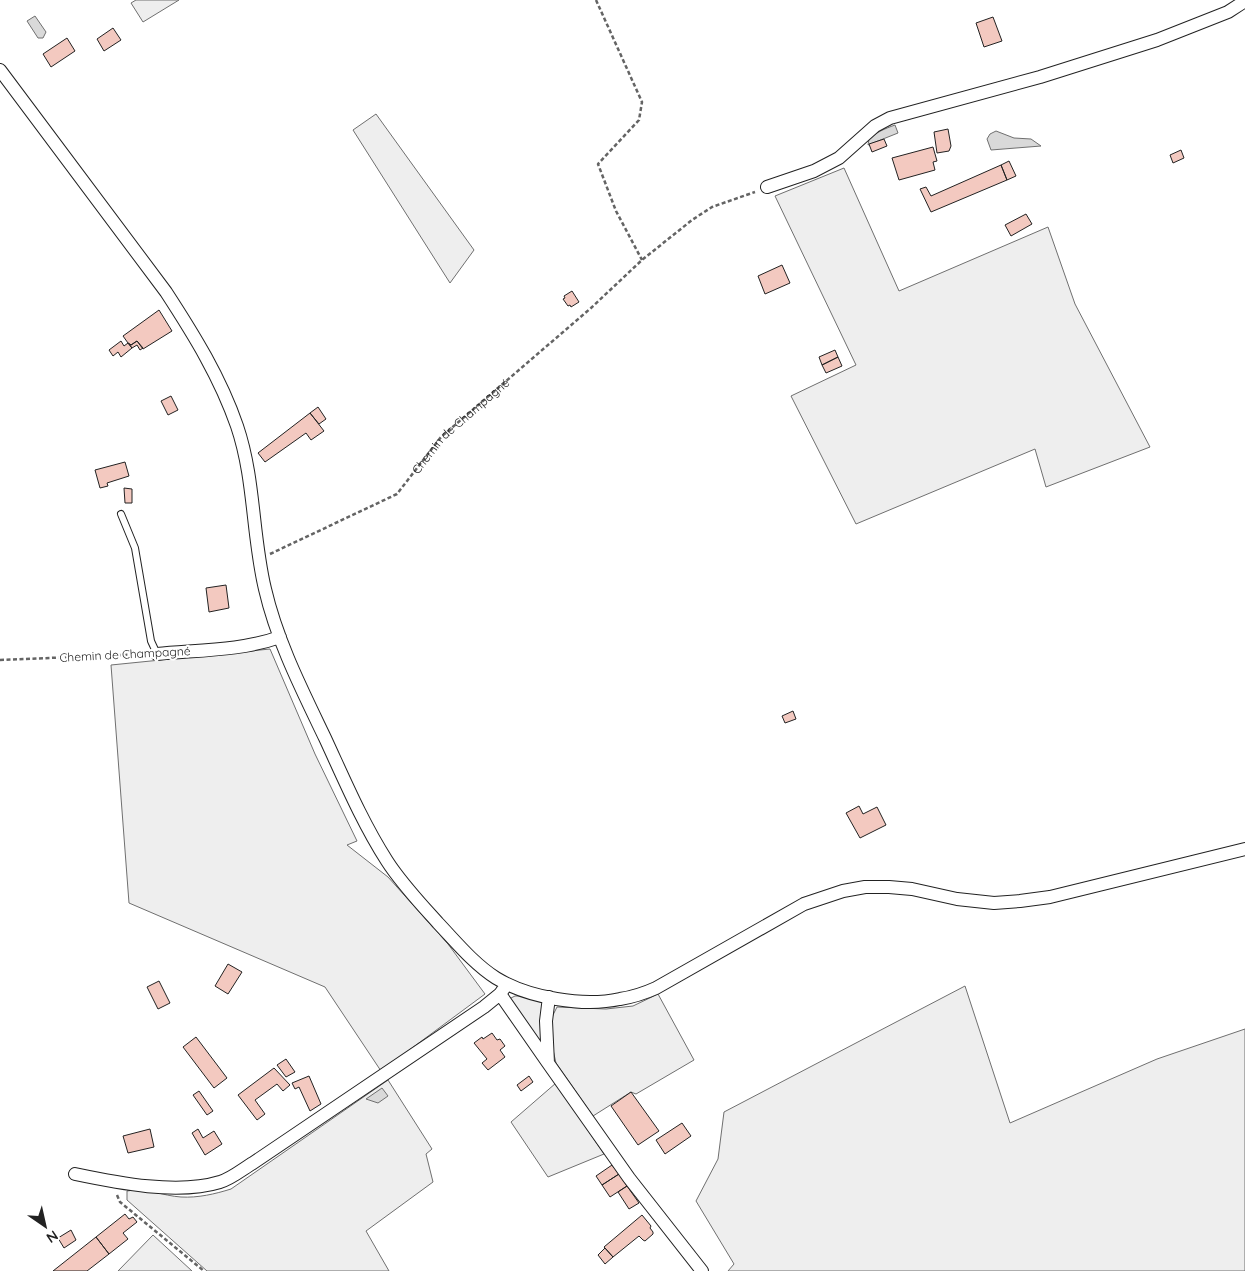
<svg xmlns="http://www.w3.org/2000/svg" width="1245" height="1271" viewBox="0 0 1245 1271" font-family="Quicksand,sans-serif">
	<style>
		.green { fill: #eee; stroke: #6f6f6f }
		.water { fill: #d9d9d9; stroke: #6f6f6f }
		.building { fill: #f3c9c0; stroke: #222 }
		.lines { fill: none; stroke-linecap: round; stroke-linejoin: round }
		.lane-casing { stroke: #222; stroke-width: 8 }
		.street-casing { stroke: #222; stroke-width: 14 }
		.path { stroke: #646464; stroke-width: 2.5; stroke-dasharray: 4 2.5; stroke-linecap: butt }
		.lane { stroke: #fff; stroke-width: 6 }
		.street { stroke: #fff; stroke-width: 12 }
		.labels { text-anchor: middle; dominant-baseline: central; stroke-width: 4; stroke-linejoin: round; paint-order: stroke }
		.street-label { font-size: 12px; fill: #222; stroke: #fff }
	</style>
	<rect width="100%" height="100%" fill="#fff"/>
	<path class="green" d="M136 0H179L143 22 131 3Z
		M376 114 474 250 450 283 353 130Z
		M844 168 899 291 1048 227 1075 304 1150 447 1046 487 1035 449 856 524 791 396 856 365 775 196Z
		M270 649 315 754 357 841 347 845 388 877 448 944 485 994 381 1071 325 987 129 903 111 665Z
		M965 986 1010 1123 1157 1059 1245 1029V1271H728L734 1264 696 1201 718 1159 724 1112Z
		M658 994 694 1060 636 1094 631 1092 593 1116 556 1063 551 1041V1019L557 1007 606 1009 633 1006Z
		M515 996H527L544 1003 543 1051 509 999Z
		M388 1080 432 1149 426 1154 433 1182 366 1231 389 1271H207L127 1200V1191C145 1187 163 1196 181 1197 198 1198 215 1194 231 1189Z
		M556 1083 604 1154 548 1177 511 1122Z
		M153 1235 192 1271H118Z"/>
	<path class="water" d="M35 16 46 32 43 38H38L27 21Z
		M895 125 898 133 868 145 869 139C877 132 884 129 895 125Z
		M996 131 1014 138 1031 139 1041 146 991 150 987 139 990 134Z
		M382 1088 388 1096 378 1103 366 1099Z"/>
	<path class="building" d="M993 17 1002 41 984 47 976 23Z
		M113 28 121 40 104 51 97 39Z
		M67 38 75 51 51 67 43 54Z
		M948 129 951 146 949 151 937 153 934 132Z
		M884 139 887 146 872 152 869 144Z
		M933 147 937 161 933 162 935 170 899 180 892 158Z
		M1181 150 1184 158 1173 163 1170 155Z
		M1009 161 1016 176 1007 180 1001 165Z
		M1001 165 1007 180 931 212 920 189 926 187 931 196Z
		M1026 214 1032 224 1011 236 1005 225Z
		M782 265 790 283 765 294 758 276Z
		M572 291 579 302 571 307 570 305 568 306 563 299 565 298 564 296Z
		M159 310 172 331 143 349 137 341 131 345 128 343 123 336Z
		M121 341 124 346 128 343 132 348 121 357 118 352 113 356 109 350Z
		M137 341 143 348 140 350 137 345 132 348 128 343 131 345Z
		M835 350 838 357 822 365 819 357Z
		M838 357 842 366 826 373 822 365Z
		M171 396 178 410 168 415 161 401Z
		M318 407 326 419 319 424 310 413Z
		M310 413 324 431 311 440 306 433 265 462 258 453Z
		M125 462 129 476 107 483 108 486 100 488 95 470Z
		M124 488 132 489V503H125Z
		M226 585 229 608 209 612 206 588Z
		M793 711 796 719 785 723 782 716Z
		M859 806 863 814 877 807 886 825 860 838 846 813Z
		M228 964 242 972 228 994 215 986Z
		M159 981 170 1003 158 1009 147 987Z
		M492 1033 497 1040 500 1039 505 1046 500 1050 505 1057 488 1070 482 1063 487 1059 474 1043 482 1037 483 1039Z
		M196 1037 227 1078 214 1088 183 1047Z
		M286 1059 295 1072 286 1077 277 1065Z
		M274 1068 290 1085 283 1091 277 1084 255 1100 265 1114 257 1120 238 1095Z
		M309 1076 321 1104 310 1111 299 1087 295 1089 292 1083Z
		M529 1076 533 1082 521 1091 517 1085Z
		M199 1091 213 1111 207 1115 193 1095Z
		M631 1092 659 1131 638 1145 611 1106Z
		M682 1123 691 1136 665 1154 656 1140Z
		M150 1129 154 1147 128 1153 123 1136Z
		M198 1129 203 1138 214 1131 222 1144 205 1155 192 1133Z
		M612 1165 619 1174 602 1185 596 1176Z
		M619 1174 627 1186 610 1197 602 1185Z
		M627 1186 639 1203 629 1209 618 1192Z
		M125 1214 129 1219 133 1217 137 1222 123 1233 128 1239 109 1254 96 1237Z
		M642 1215 651 1226 650 1228 653 1232V1234L645 1241 643 1240 639 1236 613 1257 604 1247Z
		M71 1230 76 1240 64 1248 58 1238Z
		M96 1237 109 1254 87 1271H53Z
		M605 1248 613 1257 605 1264 598 1255Z"/>
	<g class="lines">
		<g class="lane-casing">
			<path id="lane" d="M121 514 135 548 151 641 157 654"/>
		</g>
		<g class="street-casing">
			<path id="street" d="M0 70 166 292C194 335 220 377 237 426 255 479 252 535 265 589 277 641 302 690 325 738 344 779 362 822 387 861 401 883 420 903 438 923 456 942 474 964 496 978 529 998 583 1007 620 999 633 997 645 993 656 988L804 904 843 891 865 887H889L912 889 957 899 994 903 1020 901 1050 897 1245 849
				M767 187 814 171 839 158 875 126 890 118 1040 77 1157 40 1228 12 1245 1
				M157 654C197 650 241 651 280 637
				M500 994 548 1063 546 1021 549 997
				M548 1063 629 1178 702 1271
				M75 1174C118 1183 178 1195 220 1182 231 1179 243 1169 253 1163L484 1007 500 994 507 984"/>
		</g>
		<g class="path">
			<path d="M596 0 642 102 639 120 598 164 616 211 642 260"/>
			<path id="s1" d="M270 554 397 494 441 437 591 308 642 260 692 220 712 207 755 192"/>
			<path d="M0 660 146 654"/>
			<path d="M117 1195 120 1202 204 1271"/>
		</g>
		<use href="#lane" class="lane"/>
		<use href="#street" class="street"/>
	</g>
	<g class="labels">
		<g class="street-label">
			<text stroke="none"><textPath href="#s1" startOffset="234">Chemin de Champagné</textPath></text>
			<text transform="translate(125 654) rotate(-3)">Chemin de Champagné</text>
		</g>
	</g>
	<g transform="translate(45 1226) rotate(146)" stroke="#ffffff" stroke-width="4" paint-order="stroke">
	<path d="M0-4L9 19L0 12L-9 19Z" fill="#222222"/>
	<text y="-8" font-size="14" font-weight="bold" text-anchor="middle" fill="#222222">N</text>
	</g>
</svg>
